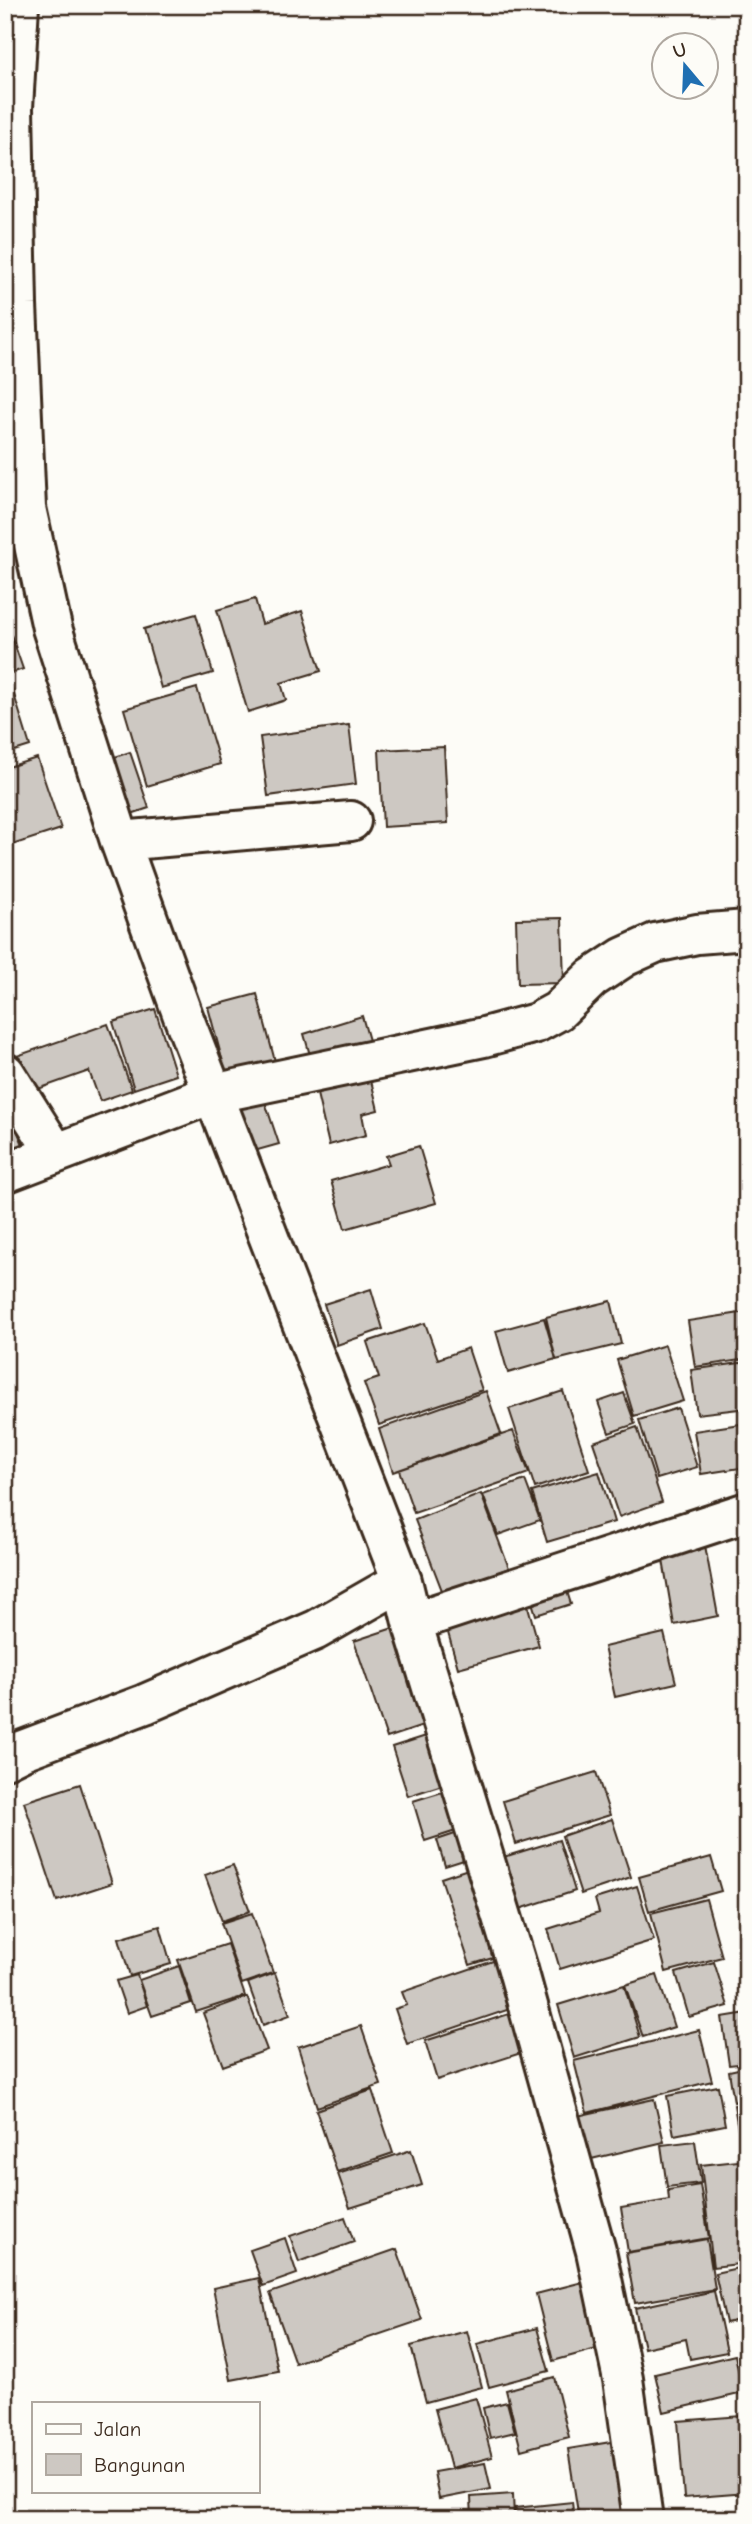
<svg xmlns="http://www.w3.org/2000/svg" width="752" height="2524" viewBox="0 0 752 2524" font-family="'Comic Neue',sans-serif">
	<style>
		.building { fill: #cdc8c2; stroke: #3b2a1e; stroke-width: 2 }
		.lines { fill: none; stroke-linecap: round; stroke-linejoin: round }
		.minor-casing { stroke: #3b2a1e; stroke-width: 44 }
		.minor { stroke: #fdfcf7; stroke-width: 38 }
	</style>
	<rect width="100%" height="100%" fill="#fdfcf7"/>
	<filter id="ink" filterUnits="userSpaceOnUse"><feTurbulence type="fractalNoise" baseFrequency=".0143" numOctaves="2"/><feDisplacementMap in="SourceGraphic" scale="14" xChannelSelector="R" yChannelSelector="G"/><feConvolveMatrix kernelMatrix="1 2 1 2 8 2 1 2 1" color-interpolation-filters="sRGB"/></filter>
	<g filter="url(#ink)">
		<path class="building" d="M255 599 262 624 302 611 321 671 281 683 286 700 248 712 217 610Z
			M196 614 213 673 161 688 144 629Z
			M5 617 23 669 5 675Z
			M12 688 30 746 5 754V690Z
			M197 688 220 764 147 786 124 709Z
			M349 725 356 784 268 796 260 737Z
			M444 747 448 823 383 827 379 750Z
			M130 752 149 808 119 818 100 762Z
			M37 758 61 829 6 847 5 768Z
			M562 918 564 983 518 984 516 919Z
			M257 994 275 1061 226 1074 208 1007Z
			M155 1009 176 1075 134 1089 113 1022Z
			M362 1016 372 1051 314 1069 304 1034Z
			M108 1024 132 1090 100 1101 89 1071 24 1094 11 1058Z
			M369 1072 378 1110 362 1114 366 1135 329 1145 314 1081Z
			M264 1099 279 1144 243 1154 229 1110Z
			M5 1102 25 1149 5 1157Z
			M419 1146 436 1203 345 1229 331 1181 389 1164 386 1156Z
			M371 1289 383 1329 337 1345 324 1304Z
			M611 1301 621 1344 556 1360 546 1317Z
			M747 1312V1359L695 1367 688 1321Z
			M544 1318 556 1359 508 1373 496 1331Z
			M425 1323 438 1359 468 1348 482 1390 379 1425 364 1383 379 1378 367 1342Z
			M665 1345 683 1401 634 1416 617 1360Z
			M747 1362V1408L697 1414 691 1370Z
			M486 1391 501 1434 393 1472 379 1429Z
			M563 1391 589 1470 535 1488 509 1409Z
			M624 1393 635 1424 609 1433 598 1402Z
			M678 1408 697 1467 657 1479 639 1420Z
			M747 1423V1467L701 1474 694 1431Z
			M637 1427 662 1502 619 1517 593 1442Z
			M513 1431 529 1473 414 1513 399 1470Z
			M599 1472 614 1522 547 1542 532 1492Z
			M525 1480 540 1520 498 1535 483 1495Z
			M481 1494 509 1568 443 1593 415 1520Z
			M704 1540 718 1616 674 1625 661 1548Z
			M563 1579 571 1604 536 1615 528 1589Z
			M524 1592 539 1646 458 1668 443 1615Z
			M399 1626 432 1723 387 1738 354 1641Z
			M664 1633 676 1683 615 1697 604 1647Z
			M426 1736 442 1785 408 1796 392 1747Z
			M596 1772 610 1815 516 1844 503 1801Z
			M80 1784 112 1883 57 1901 24 1802Z
			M452 1789 465 1828 425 1841 413 1801Z
			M612 1819 631 1877 581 1894 562 1836Z
			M464 1831 473 1857 445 1866 437 1840Z
			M559 1840 575 1891 514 1911 497 1859Z
			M711 1857 721 1891 649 1911 639 1877Z
			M233 1865 250 1911 222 1921 205 1875Z
			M471 1868 499 1956 470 1965 441 1878Z
			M637 1886 654 1940 560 1969 548 1929 599 1913 595 1899Z
			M706 1899 722 1957 666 1972 651 1913Z
			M252 1913 273 1973 242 1984 221 1923Z
			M160 1926 171 1964 130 1976 119 1938Z
			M227 1944 245 1996 196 2012 178 1960Z
			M496 1960 513 2008 407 2044 395 2009 407 2005 402 1992Z
			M714 1962 728 2006 689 2017 676 1973Z
			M179 1966 191 2003 152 2016 139 1980Z
			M275 1973 290 2015 263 2025 248 1983Z
			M137 1975 147 2006 127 2013 116 1981Z
			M657 1975 674 2027 643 2037 625 1985Z
			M624 1985 640 2037 574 2058 558 2005Z
			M247 1997 267 2050 223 2066 203 2013Z
			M512 2013 524 2052 437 2080 425 2041Z
			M747 2013V2063L729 2065 722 2017Z
			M361 2026 381 2085 317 2107 298 2047Z
			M699 2030 712 2081 587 2113 574 2061Z
			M747 2067V2100L734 2102 729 2071Z
			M718 2086 725 2125 674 2135 667 2096Z
			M372 2090 393 2153 337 2172 316 2110Z
			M654 2099 664 2142 587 2160 577 2116Z
			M747 2103V2146L741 2147 734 2105Z
			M695 2141 701 2183 667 2187 661 2145Z
			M411 2150 422 2185 350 2208 338 2174Z
			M747 2160V2263L713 2267 701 2165Z
			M700 2185 709 2238 628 2252 621 2208 669 2200 668 2190Z
			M345 2217 354 2242 299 2262 290 2236Z
			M285 2238 297 2274 263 2286 250 2250Z
			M707 2239 715 2289 635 2303 626 2253Z
			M397 2249 422 2320 295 2363 270 2293Z
			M747 2266V2318L726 2323 715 2273Z
			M259 2278 278 2371 231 2380 213 2288Z
			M583 2282 600 2348 553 2361 536 2294Z
			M714 2291 727 2352 690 2359 686 2339 644 2348 635 2308Z
			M537 2328 549 2371 489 2387 477 2344Z
			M467 2331 482 2387 426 2402 411 2346Z
			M735 2355 743 2393 664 2412 655 2374Z
			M554 2377 569 2437 521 2450 506 2390Z
			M476 2398 492 2457 451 2468 435 2409Z
			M507 2402 515 2432 490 2438 483 2408Z
			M741 2416 747 2493 684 2498 678 2421Z
			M611 2442 623 2519H579L568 2449Z
			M485 2463 491 2489 439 2499 434 2472Z
			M513 2494 514 2519H472L471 2497Z
			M572 2502 574 2519H517L515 2508Z"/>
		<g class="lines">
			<g class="minor-casing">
				<path id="minor" d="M19 5 13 108 17 305 26 508 52 628 120 841 183 1016 402 1581 412 1622 517 1966 596 2251 623 2379 643 2519
					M120 841 351 821
					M5 1073 55 1152
					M5 1173 212 1094 484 1037 536 1023 558 1011 592 978 624 957 655 943 697 934 747 930
					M412 1622 747 1512
					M5 1759 23 1750 145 1704 316 1630 402 1581"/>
			</g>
			<use href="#minor" class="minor"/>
		</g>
	</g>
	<rect width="752" height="2524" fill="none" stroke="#fdfcf7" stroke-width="28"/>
	<rect x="14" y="14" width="724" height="2496" fill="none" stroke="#3b2a1e" stroke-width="2.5" filter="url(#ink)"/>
	<rect x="32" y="2402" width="228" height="91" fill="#fdfcf7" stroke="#afa8a0" stroke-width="2"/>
	<rect x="46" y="2424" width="35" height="10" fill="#fdfcf7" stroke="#afa8a0" stroke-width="2"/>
	<text x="94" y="2436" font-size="21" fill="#3b2a1e">Jalan</text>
	<rect x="46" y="2454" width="35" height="21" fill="#cdc8c2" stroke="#afa8a0" stroke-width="2"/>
	<text x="94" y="2472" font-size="21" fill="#3b2a1e">Bangunan</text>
	<g transform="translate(685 66) rotate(341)"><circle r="33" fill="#fdfcf7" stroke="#afa8a0" stroke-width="2"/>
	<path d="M0-5L12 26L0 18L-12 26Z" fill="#1f6fb2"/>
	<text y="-10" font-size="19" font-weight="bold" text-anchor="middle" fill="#3b2a1e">U</text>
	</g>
</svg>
